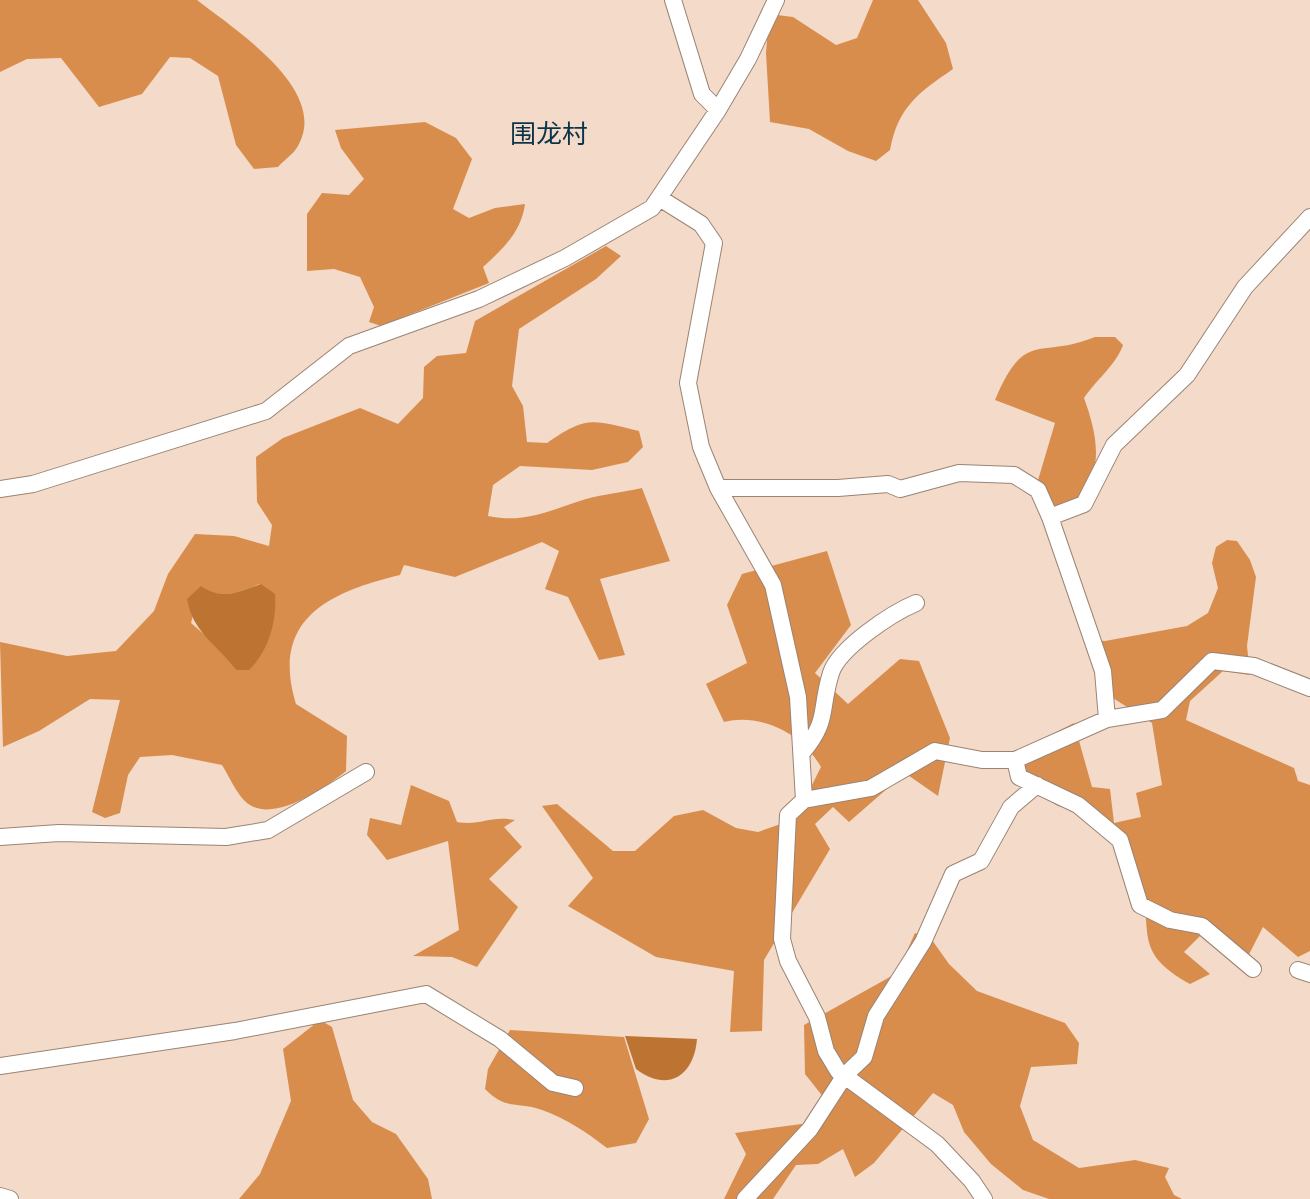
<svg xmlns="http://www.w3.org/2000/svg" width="1310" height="1199" viewBox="0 0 1310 1199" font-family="'DejaVu Sans','Noto Sans SC',sans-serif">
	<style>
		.forest { fill: #d88d4d; fill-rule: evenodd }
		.water { fill: #bd7433 }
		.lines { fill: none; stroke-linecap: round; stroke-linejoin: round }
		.minor-casing { stroke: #9a8474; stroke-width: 18 }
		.minor { stroke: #fff; stroke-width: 16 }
		.labels { text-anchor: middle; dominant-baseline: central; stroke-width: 7; stroke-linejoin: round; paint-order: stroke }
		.quarter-label { font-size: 26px; fill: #0b334a; stroke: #f3dac9 }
	</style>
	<rect width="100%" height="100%" fill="#f3dac9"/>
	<path class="forest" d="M0 0H197C234 29 328 89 299 144 295 153 284 160 278 167L254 169 236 145 218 76 190 58 170 57 142 94 99 107 61 58 27 59 0 72Z
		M873 0H918L946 43 953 69C918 93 898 107 890 150L876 161 848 151 809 129 770 122 766 53 769 14 793 17 836 45 857 38Z
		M425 122 456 138 472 159 453 209 469 218 495 208 525 204C521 232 504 248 483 267L489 283 381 326 369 322 374 307 360 277 334 269 307 271V214L322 193 349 195 364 179 341 148 335 130Z
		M606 246 621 256 596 279 519 329 512 386 523 406 527 442 547 443C587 415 593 420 639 431L643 447 628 462 592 470 520 466 493 485 488 516C525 524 551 510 586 499 604 494 624 492 642 488L670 561 600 579 625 655 599 660 568 597 545 589 559 551 542 542 455 577 404 565 400 575C329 592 270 619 296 704L347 736 346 771C325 788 273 824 247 803 237 795 229 776 222 765L172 755 140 757 128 775 120 813 105 818 92 812 120 700 90 699 39 731 3 747 0 642 67 656 116 651 154 611 168 574 195 534 234 536 269 546 272 525 257 502 256 457 283 438 360 408 398 424 423 398 424 367 437 356 466 353 475 321ZM260 584 236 670 221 649 191 623 201 587C223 601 237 592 260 584Z
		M1095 337H1115L1123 345C1116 365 1096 380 1084 398 1096 431 1107 474 1075 500 1066 508 1052 513 1041 518L1033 497 1055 423 995 400C1025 328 1039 360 1095 337Z
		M1227 540 1237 541 1250 560 1256 577 1247 646 1250 675 1223 671 1190 701 1186 720 1294 768 1298 781 1310 785V951L1298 957 1263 927 1243 966 1204 932 1184 952 1210 974 1190 984C1126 949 1159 926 1136 875 1126 853 1107 832 1094 813L1058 806 1013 779 1011 755 1074 723 1092 787 1110 789 1114 823 1141 817 1136 793 1162 785 1152 723 1113 698 1090 640 1105 641 1187 626 1208 613 1218 588 1212 563 1216 547Z
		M827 551 851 625 815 673 848 704 900 659 919 661 950 738 938 796 905 773 849 822 833 807 815 824 830 849 764 960 762 1031 730 1032 734 971 656 957 568 906 593 878 542 806 557 804 613 851H635L674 816 703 810 736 828 758 832 795 819 821 767C802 733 761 713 724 722L706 684 747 663 727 605 742 574Z
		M411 785 449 801 457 822C482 826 489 815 515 820L504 827 522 847 489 879 518 907 477 967 452 957 413 956 459 930 448 841 387 860 367 835 370 818 401 825Z
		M915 933 932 940 949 964 977 991 1065 1023 1079 1043 1077 1064 1031 1067 1020 1106 1033 1140 1079 1168 1135 1160 1169 1168 1165 1177 1174 1195 1182 1199H1049L1023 1190 991 1164 964 1132 953 1105 933 1093 874 1163 855 1177 843 1149 818 1164 796 1165 773 1199H724L746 1154 735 1133 809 1123 824 1098 805 1074 804 1025 897 973Z
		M320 1020 332 1027 353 1100 372 1122 396 1134 428 1179 432 1199H239L260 1174 291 1101 283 1049Z
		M510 1030 624 1037 649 1119 636 1143 607 1148C586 1132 567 1119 542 1110 516 1101 507 1111 485 1089L488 1069Z"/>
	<path class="water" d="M261 584 275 594C277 621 269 651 249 670H236C216 643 193 633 187 599L201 586C223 601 237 592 261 584Z
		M625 1036 697 1039C694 1076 668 1093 636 1069Z"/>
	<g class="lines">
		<g class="minor-casing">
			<path id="minor" d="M673 0 702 94 718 110
				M661 199 701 224 714 243 688 383 701 447 718 488
				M0 489 33 484 266 411 349 346 479 299 565 258 652 208 718 110 748 59 776 0
				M1050 517 1084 504 1114 445 1187 375 1245 287 1310 217
				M802 753C830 719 819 711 831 673 839 648 892 613 916 603
				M1015 760 1019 777 1078 805 1120 840 1140 905 1170 920 1202 926 1253 969
				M804 800 798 697 773 585 718 488H838L888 484 900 489 959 473 1014 475 1038 490 1050 517 1103 671 1107 719
				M0 837 59 833 226 837 268 830 366 772
				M1298 970 1310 974
				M0 1066 235 1031 426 994 500 1039 553 1083 575 1088
				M0 1196 10 1199
				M745 1199 810 1129 845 1075 864 1057 876 1016 923 942 953 874 981 861 1011 807 1037 785
				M984 1199 972 1181 937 1144 838 1071 826 1051 817 1017 788 961 782 939 788 815 804 800 871 788 935 751 982 760H1015L1107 719 1162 710 1212 661 1254 666 1310 688"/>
		</g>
		<use href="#minor" class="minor"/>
	</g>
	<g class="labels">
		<g class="quarter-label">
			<text x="549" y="134">围龙村</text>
		</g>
	</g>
</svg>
